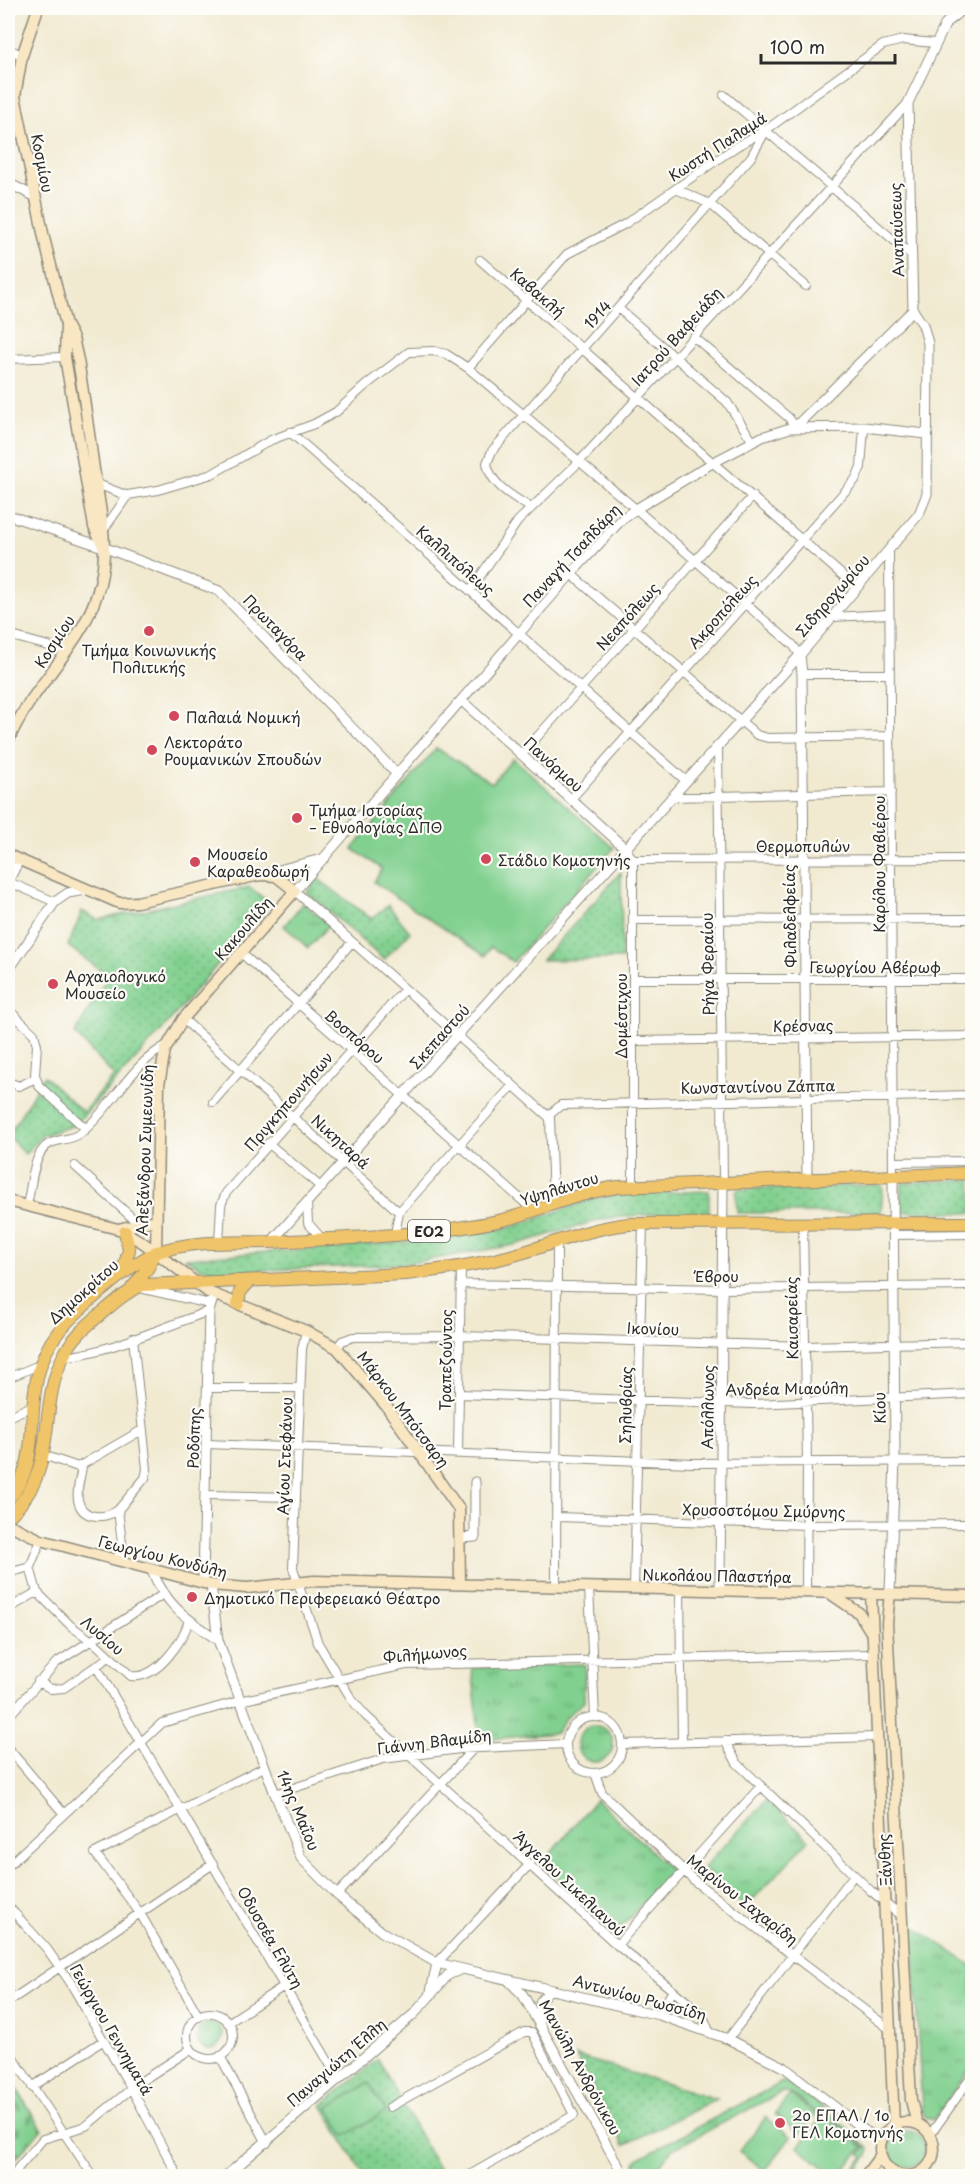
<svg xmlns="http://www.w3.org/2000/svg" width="980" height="2184" viewBox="0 0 980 2184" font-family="'Playpen Sans',sans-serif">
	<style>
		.grass { fill: url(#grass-tufts); stroke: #567e5d; stroke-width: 1.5 }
		.cemetery { fill: url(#cemetery-stones); stroke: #567e5d; stroke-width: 1.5 }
		.park { fill: url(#park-dots); stroke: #567e5d; stroke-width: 1.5 }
		.garden { fill: #81d08f; stroke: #567e5d; stroke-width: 1.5 }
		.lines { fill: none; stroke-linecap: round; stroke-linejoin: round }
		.minor-casing { stroke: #8e8a7e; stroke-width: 10 }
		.tertiary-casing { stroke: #8e8a7e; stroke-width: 11 }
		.secondary-casing { stroke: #8e8a7e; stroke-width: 13 }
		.primary-casing { stroke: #8e8a7e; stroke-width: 14 }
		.minor { stroke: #fff; stroke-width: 8 }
		.tertiary { stroke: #fff; stroke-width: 9 }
		.secondary { stroke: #f9e7c3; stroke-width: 10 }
		.primary { stroke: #f0c469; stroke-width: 12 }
		.poi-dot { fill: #d1495b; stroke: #fdfcf7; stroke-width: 2 }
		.labels { text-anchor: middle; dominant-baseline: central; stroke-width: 4.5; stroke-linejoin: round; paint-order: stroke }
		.shield { fill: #fdfcf7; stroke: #6a6a68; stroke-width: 1.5 }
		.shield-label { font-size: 14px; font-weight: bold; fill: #2b2b2b }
		.street-label { font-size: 15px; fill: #2b2b2b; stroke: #fdfcf7 }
		.poi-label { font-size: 15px; fill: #2b2b2b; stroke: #fdfcf7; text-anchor: start }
	</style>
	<defs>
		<pattern id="grass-tufts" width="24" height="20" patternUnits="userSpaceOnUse" patternTransform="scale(1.5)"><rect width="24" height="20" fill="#81d08f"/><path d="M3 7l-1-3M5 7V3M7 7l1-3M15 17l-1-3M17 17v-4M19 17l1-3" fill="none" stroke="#6aa975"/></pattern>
		<pattern id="cemetery-stones" width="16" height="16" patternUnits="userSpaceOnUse" patternTransform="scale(1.5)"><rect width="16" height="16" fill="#81d08f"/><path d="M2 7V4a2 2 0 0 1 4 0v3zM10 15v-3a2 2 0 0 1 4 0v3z" fill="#6aa975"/></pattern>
		<pattern id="park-dots" width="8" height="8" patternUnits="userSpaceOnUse" patternTransform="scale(1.5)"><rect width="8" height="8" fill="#81d08f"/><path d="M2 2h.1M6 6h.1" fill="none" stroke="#6aa975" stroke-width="1.8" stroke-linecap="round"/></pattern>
	</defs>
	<rect width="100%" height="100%" fill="#fdfcf7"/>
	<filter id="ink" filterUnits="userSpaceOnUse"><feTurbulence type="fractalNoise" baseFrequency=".0167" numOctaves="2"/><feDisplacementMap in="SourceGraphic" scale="12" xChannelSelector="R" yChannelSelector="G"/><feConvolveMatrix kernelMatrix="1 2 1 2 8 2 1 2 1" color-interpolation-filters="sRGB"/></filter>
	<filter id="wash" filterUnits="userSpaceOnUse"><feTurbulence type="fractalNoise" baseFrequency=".008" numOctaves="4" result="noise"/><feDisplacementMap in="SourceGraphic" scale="24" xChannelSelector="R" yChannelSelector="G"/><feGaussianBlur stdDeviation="1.35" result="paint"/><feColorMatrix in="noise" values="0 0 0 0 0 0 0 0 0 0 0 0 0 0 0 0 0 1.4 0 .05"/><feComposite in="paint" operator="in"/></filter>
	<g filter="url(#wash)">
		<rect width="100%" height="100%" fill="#f1ead1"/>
		<path class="grass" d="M303 903 329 925 308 948 284 926Z
			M581 1664 585 1665 584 1702 565 1718 556 1733 480 1740 472 1668Z
			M577 1744a18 18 0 1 1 36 0a18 18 0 1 1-36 0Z
			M596 1799 672 1871 616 1933 542 1864Z
			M767 1800 809 1840 745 1908 703 1868Z
			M912 1925 972 1966V2066L933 2120 925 2117 922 2110Z
			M197 2036a13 13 0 1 1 26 0a13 13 0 1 1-26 0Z
			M782 2082 788 2083 825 2109 819 2115 791 2093 782 2092 671 2150 652 2176H638L635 2163 639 2158Z
			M830 2113 869 2149 868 2156 851 2176H847L864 2157 860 2154 865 2147 829 2116Z
			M889 2149a18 18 0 1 1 36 0a18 18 0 1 1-36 0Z"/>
		<path class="cemetery" d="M8 2075 42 2129 12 2163 9 2176Z"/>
		<path class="park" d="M621 872 622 959 542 960Z
			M317 878 372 919 388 905 410 932 384 960 307 892Z
			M249 887 270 903 154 1039 75 1125 43 1135 25 1154 8 1136 44 1076 83 1112 114 1076 75 1034 108 976 68 946 82 911 98 920Z
			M972 1180V1213L900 1212 902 1183Z
			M880 1185 883 1187 881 1213H737L736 1193 738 1189Z
			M709 1191V1214H652L604 1219 514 1245 405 1264 220 1272 201 1268 185 1258 429 1240 515 1226 595 1198 629 1194Z
			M576 2056 716 2099 624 2145Z
			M378 2059 442 2176H364L322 2105Z"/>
		<path class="garden" d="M436 748 492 783 513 758 614 848 513 962 491 947 485 956 374 882 382 869 353 849Z
			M369 2083 386 2111 345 2136 328 2108Z
			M790 2094 816 2115 800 2134 775 2114Z
			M824 2115 863 2147 839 2176H835L798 2147Z
			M766 2117 791 2137 765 2171 739 2151Z"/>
	</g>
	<g filter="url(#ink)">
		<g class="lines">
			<g class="minor-casing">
				<path id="minor" d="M8 48 22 56
					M724 95 910 254
					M676 189 710 204 806 286
					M480 260 857 588
					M619 309 727 402 753 442
					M694 337 789 418 795 427
					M8 359 65 357
					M468 368 567 254 625 224 737 146 766 130 883 45 903 40 934 43
					M290 432 685 780
					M97 484 128 496
					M531 508C514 497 490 485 487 463L492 451 751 157 765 132
					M105 528 128 495 158 490 212 474 271 440 314 424 336 412 366 385 409 352 434 351 446 354 468 368 636 509 793 645 800 655
					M889 552 893 1176
					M571 574 757 735 768 738 890 736
					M470 591 518 521 579 462 908 103
					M833 617 889 614
					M8 635 67 651
					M802 674H890
					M718 746 723 1181
					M521 755 753 496
					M671 797 891 792
					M571 799 855 480 861 467 864 427
					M626 849 633 860V1186
					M633 860 972 859
					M9 882 55 902
					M8 883 19 861
					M295 891 550 1118 553 1202
					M633 920 972 919
					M241 953 533 1210
					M633 979H972
					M8 1009 34 1034 37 1045 35 1075 39 1086 85 1128
					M183 1019 399 1212
					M634 1041 972 1036
					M8 1082 19 1086 36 1078
					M213 1102 352 942
					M548 1116 561 1105 972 1095
					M268 1143 322 1188
					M893 1162 972 1161
					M75 1166 139 1224
					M307 1203 308 1223 322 1239
					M27 1205C31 1189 32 1166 41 1152 51 1136 68 1143 81 1133 113 1107 129 1066 167 1045
					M803 1223 807 1463 806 1592
					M395 1234 399 1212 513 1085
					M893 1235 972 1234
					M219 1243 221 1205 226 1193 405 989
					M461 1284 723 1289 972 1286
					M144 1289 210 1304
					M306 1331 302 1349 293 1568 318 1643 352 1700 366 1716 617 1945 702 2014 709 2031
					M337 1348 342 1341 353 1337 460 1336 805 1346 972 1342
					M63 1356C96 1357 175 1323 209 1311
					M8 1378 39 1365
					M209 1388H300
					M459 1394 754 1404 972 1394
					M8 1417 32 1406
					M207 1444 693 1463 972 1461
					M458 1453 461 1267
					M43 1455 78 1467 142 1430
					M82 1466C81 1476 76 1490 78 1500 82 1520 105 1519 118 1510
					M206 1495 295 1497
					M556 1517 807 1525 972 1524
					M41 1540 30 1567 37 1592 71 1626 96 1644 131 1676C157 1680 183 1641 189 1620
					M114 1560 123 1551 118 1510 145 1478 147 1469 133 1338
					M8 1573 30 1567
					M556 1586 557 1240
					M589 1587 595 1717
					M634 1588 643 1223
					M680 1589 682 1743
					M8 1609 37 1592
					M96 1666 338 2078
					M38 1681 51 1689 64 1688 109 1657
					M566 1745a28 28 0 1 1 56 0a28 28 0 1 1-56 0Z
					M8 1717 56 1663 162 1595
					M725 1741 737 1763 871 1891 902 1916
					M623 1744 877 1737
					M8 1748 64 1814
					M595 1773 602 1793 697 1883 891 2030
					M275 1794 383 1759 460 1749 566 1744
					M8 1866 162 1723 239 1701 406 1665 872 1654
					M337 1895 474 1748
					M8 1906 47 1949 70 1982 131 2088 178 2176
					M617 1945 761 1786
					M437 1963 530 1864
					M8 2002 213 1864
					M187 2036a23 23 0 1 1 46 0a23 23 0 1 1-46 0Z
					M659 2015 672 1992
					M199 2017 140 1913 95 1853 264 1767
					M228 2023 284 1986
					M540 2023V2001L548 1992 555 1990
					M728 2039 854 1875
					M8 2050 93 2176
					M220 2056 267 2143
					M32 2087 104 2040
					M390 2107 524 2032H532L574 2115 468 2176
					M930 2135 972 2076
					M922 2172 924 2176
					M15 2176 18 2168 43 2139 86 2126 137 2084 191 2049"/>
			</g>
			<g class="tertiary-casing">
				<path id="tertiary" d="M8 183 34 196
					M795 427 913 310 908 103 946 23 960 11 972 8
					M8 515 103 547 219 591 397 774
					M800 655 802 674 807 1178
					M462 701 626 849
					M267 873 325 858
					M295 891 571 574 623 518 636 509 714 462 762 437 790 428 864 427 926 434
					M8 971 55 902 68 893 86 890
					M272 1241 800 655 919 514 927 494 928 343 923 325 913 310
					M461 1538 475 1537V1482
					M152 1571C168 1608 186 1618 218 1640
					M203 1583 209 1311 214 1295
					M211 1585 218 1640 275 1794 301 1858 337 1895 382 1932 437 1963 659 2015 728 2039 784 2067 868 2133 881 2138
					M720 1590 723 1181
					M890 1593 895 1461 893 1176
					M509 1981 523 1995 624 2176
					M430 1996 437 1963
					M226 2176 414 2014 448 1975 462 1969"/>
			</g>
			<g class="secondary-casing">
				<path id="secondary" d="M66 325 65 357 94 527 103 546
					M8 742C25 699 61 665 84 624 115 568 103 527 94 469 89 433 84 396 78 360L73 338 66 325 44 238 15 96 22 56 38 8
					M8 855 119 903 137 902 260 875 276 876 295 891 183 1019 165 1050 159 1085 156 1252
					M8 1201 122 1230 145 1244 208 1292 306 1331 337 1348 387 1407 459 1509 460 1584
					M118 1229 156 1220
					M8 1524 41 1540 211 1585 247 1588 314 1581 972 1596
					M871 1593 894 2125
					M890 1593 887 1623 911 2100 917 2124
					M831 1594 859 1613 871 1632
					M880 2149a27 27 0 1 1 54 0a27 27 0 1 1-54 0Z
					M865 2176 880 2156"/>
			</g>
			<g class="primary-casing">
				<path id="primary" d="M122 1274 129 1250 125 1232
					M132 1288 146 1271 156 1252
					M238 1304 240 1292 250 1281
					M8 1499C51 1453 13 1389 59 1331 74 1312 136 1259 158 1252 193 1240 233 1243 270 1242 331 1239 391 1237 451 1229 472 1226 493 1223 514 1217 549 1206 581 1192 618 1187L972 1173
					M8 1517C61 1469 36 1412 63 1357 72 1338 86 1326 102 1313 115 1302 127 1291 143 1285L406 1274C442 1270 479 1265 514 1255 553 1244 589 1228 629 1224L972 1223"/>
			</g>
			<use href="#minor" class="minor"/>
			<use href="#tertiary" class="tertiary"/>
			<use href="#secondary" class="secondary"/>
			<use href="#primary" class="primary"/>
		</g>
	</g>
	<g class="poi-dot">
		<circle cx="149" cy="631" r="6"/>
		<circle cx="174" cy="716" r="6"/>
		<circle cx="152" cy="750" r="6"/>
		<circle cx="297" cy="818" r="6"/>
		<circle cx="486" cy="859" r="6"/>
		<circle cx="195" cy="862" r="6"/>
		<circle cx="53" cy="984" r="6"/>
		<circle cx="192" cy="1597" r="6"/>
		<circle cx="780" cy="2123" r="6"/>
	</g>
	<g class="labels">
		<rect class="shield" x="408" y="1220" width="42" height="22" rx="4.5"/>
		<g class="shield-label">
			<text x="429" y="1231">ΕΟ2</text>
		</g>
		<g class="street-label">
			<text transform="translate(717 146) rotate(-33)">Κωστή Παλαμά</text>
			<text transform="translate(43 163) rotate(79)">Κοσμίου</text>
			<text transform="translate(896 230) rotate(-92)">Αναπαύσεως</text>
			<text transform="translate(538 292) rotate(41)">Καβακλή</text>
			<text transform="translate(597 314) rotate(-48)">1914</text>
			<text transform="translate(676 336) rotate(-48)">Ιατρού Βαφειάδη</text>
			<text transform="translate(571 555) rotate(-47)">Παναγή Τσαλδάρη</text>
			<text transform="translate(456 560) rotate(41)">Καλλιπόλεως</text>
			<text transform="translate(832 595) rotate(-49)">Σιδηροχωρίου</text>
			<text transform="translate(722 611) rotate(-48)">Ακροπόλεως</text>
			<text transform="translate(627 616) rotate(-48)">Νεαπόλεως</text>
			<text transform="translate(276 627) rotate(46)">Πρωταγόρα</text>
			<text transform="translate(54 641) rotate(-57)">Κοσμίου</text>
			<text transform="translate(554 764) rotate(42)">Πανόρμου</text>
			<text x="803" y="845">Θερμοπυλών</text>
			<text transform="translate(878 864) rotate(-90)">Καρόλου Φαβιέρου</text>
			<text transform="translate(789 916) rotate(-91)">Φιλαδελφείας</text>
			<text transform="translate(243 928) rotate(-49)">Κακουλίδη</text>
			<text transform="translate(707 964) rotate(-91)">Ρήγα Φεραίου</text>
			<text x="875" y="966">Γεωργίου Αβέρωφ</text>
			<text transform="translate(620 1016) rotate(-90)">Δομέστιχου</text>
			<text transform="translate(803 1025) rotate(-1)">Κρέσνας</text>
			<text transform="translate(355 1036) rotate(41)">Βοσπόρου</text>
			<text transform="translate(439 1036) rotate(-48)">Σκεπαστού</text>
			<text transform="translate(758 1086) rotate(-1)">Κωνσταντίνου Ζάππα</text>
			<text transform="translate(288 1101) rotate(-49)">Πριγκηποννήσων</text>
			<text transform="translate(341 1141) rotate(42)">Νικηταρά</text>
			<text transform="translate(144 1150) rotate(-88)">Αλεξάνδρου Συμεωνίδη</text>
			<text transform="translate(559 1188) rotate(-17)">Υψηλάντου</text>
			<text x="717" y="1275">Έβρου</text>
			<text transform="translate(83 1291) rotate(-42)">Δημοκρίτου</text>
			<text transform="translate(791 1318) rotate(-91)">Καισαρείας</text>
			<text transform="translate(653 1328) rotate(2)">Ικονίου</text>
			<text transform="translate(445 1360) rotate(-89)">Τραπεζούντος</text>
			<text transform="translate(787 1388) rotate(-1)">Ανδρέα Μιαούλη</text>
			<text transform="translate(625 1405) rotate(-89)">Σηλυβρίας</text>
			<text transform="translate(707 1407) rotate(-89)">Απόλλωνος</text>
			<text transform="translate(879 1408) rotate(-91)">Κίου</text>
			<text transform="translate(404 1409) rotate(53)">Μάρκου Μπότσαρη</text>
			<text transform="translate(193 1438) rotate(-88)">Ροδόπης</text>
			<text transform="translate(284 1456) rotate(-88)">Αγίου Στεφάνου</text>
			<text transform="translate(764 1510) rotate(1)">Χρυσοστόμου Σμύρνης</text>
			<text transform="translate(163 1556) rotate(14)">Γεωργίου Κονδύλη</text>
			<text transform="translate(717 1575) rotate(1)">Νικολάου Πλαστήρα</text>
			<text transform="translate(103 1635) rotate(40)">Λυσίου</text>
			<text transform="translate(425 1653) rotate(-5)">Φιλήμωνος</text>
			<text transform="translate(434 1741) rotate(-7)">Γιάννη Βλαμίδη</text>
			<text transform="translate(299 1810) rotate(67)">14ης Μαΐου</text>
			<text transform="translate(884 1860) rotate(-93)">Ξάνθης</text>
			<text transform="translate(570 1883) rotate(43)">Άγγελου Σικελιανού</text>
			<text transform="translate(743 1899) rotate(38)">Μαρίνου Σαχαρίδη</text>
			<text transform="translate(271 1937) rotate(60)">Οδυσσέα Ελύτη</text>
			<text transform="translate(640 1997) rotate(15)">Αντωνίου Ρωσσίδη</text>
			<text transform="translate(112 2029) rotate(60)">Γεώργιου Γεννηματά</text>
			<text transform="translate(336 2062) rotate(-41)">Παναγιώτη Έλλη</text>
			<text transform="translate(581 2067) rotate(61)">Μανώλη Ανδρόνικου</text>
		</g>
		<g class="poi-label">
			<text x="149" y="649" text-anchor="middle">Τμήμα Κοινωνικής<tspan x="149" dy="17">Πολιτικής</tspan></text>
			<text x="186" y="716">Παλαιά Νομική</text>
			<text x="164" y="741">Λεκτοράτο<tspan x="164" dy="17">Ρουμανικών Σπουδών</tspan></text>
			<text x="309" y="809">Τμήμα Ιστορίας<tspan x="309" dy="17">– Εθνολογίας ΔΠΘ</tspan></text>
			<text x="207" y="853">Μουσείο<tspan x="207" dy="17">Καραθεοδωρή</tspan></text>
			<text x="498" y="859">Στάδιο Κομοτηνής</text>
			<text x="65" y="975">Αρχαιολογικό<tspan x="65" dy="17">Μουσείο</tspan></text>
			<text x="204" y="1597">Δημοτικό Περιφερειακό Θέατρο</text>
			<text x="792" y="2114">2ο ΕΠΑΛ / 1ο<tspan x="792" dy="17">ΓΕΛ Κομοτηνής</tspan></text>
		</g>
	</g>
	<rect width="980" height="2184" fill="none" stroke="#fdfcf7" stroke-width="30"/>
	<path d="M761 54v9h134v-9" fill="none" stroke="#2b2b2b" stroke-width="3"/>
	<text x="770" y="54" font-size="18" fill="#2b2b2b" stroke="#fdfcf7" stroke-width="4.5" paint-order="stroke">100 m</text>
</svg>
